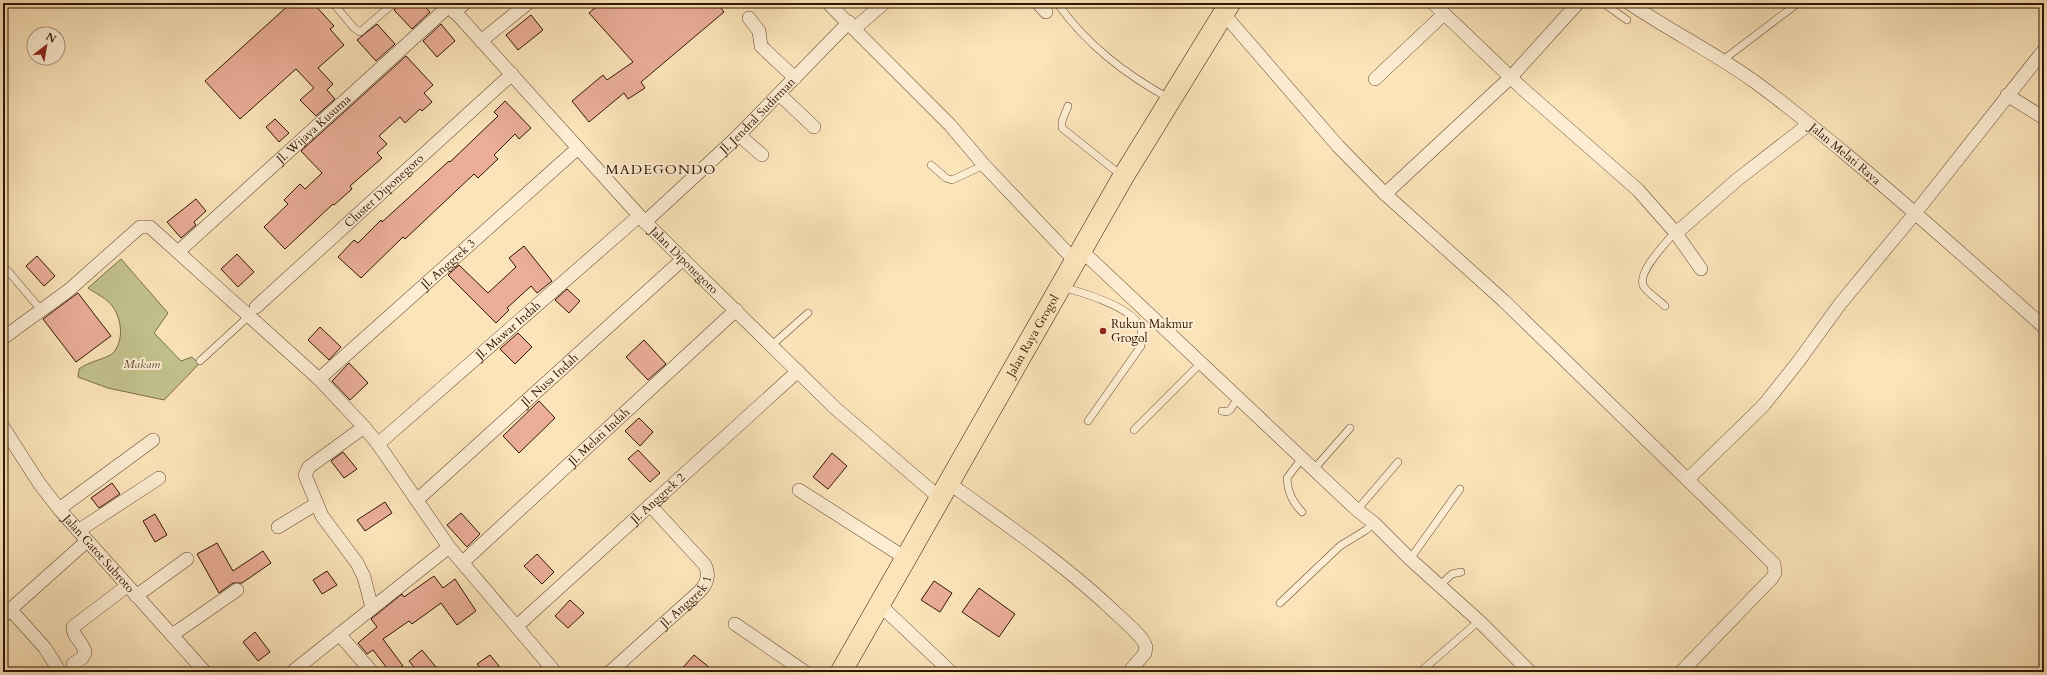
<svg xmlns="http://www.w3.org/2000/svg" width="2047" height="675" viewBox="0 0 2047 675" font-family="Cardo,serif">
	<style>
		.green { fill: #c3c38d; stroke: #7a6c48 }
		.building { fill: #eaae99; stroke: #311504 }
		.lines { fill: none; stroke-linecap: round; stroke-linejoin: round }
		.service-casing { stroke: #644932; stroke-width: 8 }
		.minor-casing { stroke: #644932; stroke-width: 14 }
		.primary-casing { stroke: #311504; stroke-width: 22 }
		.service { stroke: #fdedd2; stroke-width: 7 }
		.minor { stroke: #fdedd2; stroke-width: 13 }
		.primary { stroke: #fce4ba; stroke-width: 21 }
		.poi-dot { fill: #8f2418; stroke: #fdedd2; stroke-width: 1.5 }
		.labels { text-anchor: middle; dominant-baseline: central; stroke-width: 4; stroke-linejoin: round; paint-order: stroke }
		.street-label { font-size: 12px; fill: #311504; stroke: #fdedd2 }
		.poi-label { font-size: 12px; fill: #311504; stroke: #fdedd2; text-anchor: start }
		.park-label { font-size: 12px; font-style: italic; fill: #645234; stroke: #fdedd2 }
		.quarter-label { font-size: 14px; letter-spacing: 1px; fill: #311504; stroke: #fdedd2 }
	</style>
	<rect width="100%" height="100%" fill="#fce4ba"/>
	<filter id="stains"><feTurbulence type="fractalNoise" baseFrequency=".005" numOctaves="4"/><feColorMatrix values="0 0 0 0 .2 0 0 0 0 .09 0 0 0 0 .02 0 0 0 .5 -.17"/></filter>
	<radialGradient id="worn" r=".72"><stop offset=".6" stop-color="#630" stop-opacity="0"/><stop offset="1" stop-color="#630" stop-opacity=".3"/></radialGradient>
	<path class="green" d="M121 259 168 313 154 333 181 361 192 357 199 364 164 400 108 388 78 377 79 369C89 361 107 359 113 353 124 341 122 320 113 307 108 299 95 293 88 288Z"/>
	<path class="building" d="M291 3H313L334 26 330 29 344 45 318 68 333 84 327 90 335 99 316 116 300 100 314 88 296 69 240 119 205 81Z
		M400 3H422L430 12 412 29 394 10Z
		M601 3H717L724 12 641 82 645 88 628 99 624 93 589 122 572 101 603 75 607 80 633 62 589 13Z
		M531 15 543 30 518 50 506 35Z
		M377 24 395 44 376 61 357 40Z
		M441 24 455 41 437 57 423 41Z
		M406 56 433 85 424 93 432 102 422 111 420 109 405 123 400 117 379 136 387 144 377 153 382 158 350 186 352 189 334 205 333 204 285 249 264 227 288 204 284 200 300 184 305 189 322 173 301 151Z
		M505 101 531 128 519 139 515 134 494 155 498 159 478 178 474 174 405 239 403 237 361 278 338 257 354 240 358 243 381 220 382 222 449 161 450 162 498 116 494 112Z
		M275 119 289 133 279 142 266 127Z
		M196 199 206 211 194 222 196 225 181 238 167 222Z
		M524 246 552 281 537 293 531 286 507 308 509 310 496 323 448 275 459 265 488 293 516 267 509 258Z
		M237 254 254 272 238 287 221 269Z
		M37 256 55 276 44 286 26 266Z
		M567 289 580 301 569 313 555 300Z
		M78 293 111 336 76 362 43 319Z
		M320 327 341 347 329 360 308 340Z
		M518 333 532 347 515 364 500 349Z
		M644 340 666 364 648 380 626 357Z
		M349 363 368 383 350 400 332 381Z
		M539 401 555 418 519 453 503 436Z
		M639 418 653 432 640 446 625 431Z
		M638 450 660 473 650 482 628 459Z
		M343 452 357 469 344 478 331 461Z
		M832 453 847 466 828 489 813 477Z
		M112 483 120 494 99 508 91 498Z
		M385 502 392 513 365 531 357 520Z
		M461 513 480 534 467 547 447 525Z
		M155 514 167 535 155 542 143 521Z
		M217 543 233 571 263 551 271 563 242 583H233L219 593 197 554Z
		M537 554 554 572 542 584 524 566Z
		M327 571 337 585 322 594 313 580Z
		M434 576 443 588 455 579 476 611 457 625 441 603 412 624 409 621 383 639 403 666 394 672H390L373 650 367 654 358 643 377 627 371 619 402 594 404 597Z
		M934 581 952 593 940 612 921 600Z
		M979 588 1015 614 999 637 962 612Z
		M570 600 584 613 568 628 555 616Z
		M255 632 270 652 258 661 243 642Z
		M422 650 440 672H418L409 661Z
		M490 655 499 666 492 672H483L477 664Z
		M694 655 715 672H679Z"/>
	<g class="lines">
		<g class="service-casing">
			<path id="service" d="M333 3 354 28 360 32 394 3
				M1057 3C1087 45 1125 74 1170 99
				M1603 3 1627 20
				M1723 60 1798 3
				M1068 106 1062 121V128L1122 176
				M931 165 946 178 952 180 984 165
				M8 271 41 310
				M1062 287C1081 292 1129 306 1139 325 1143 331 1142 338 1141 346L1088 421
				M1665 306C1659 300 1649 294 1644 287 1635 274 1666 243 1675 232
				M772 345 808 313
				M200 361 249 316
				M1222 411 1227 412 1230 410 1239 397
				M1134 430 1202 362
				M1315 468 1350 428
				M1357 510 1398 462
				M1302 512C1292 501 1288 493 1287 478L1303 457
				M1410 559 1460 489
				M1439 586 1452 574 1461 572
				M1280 603 1340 546 1366 530 1374 523
				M1420 672 1479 621"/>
		</g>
		<g class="minor-casing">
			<g id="minor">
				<path id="s1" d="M447 3 645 222 835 408 941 499"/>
				<path d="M828 3 950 125 984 165 1076 262"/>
				<path d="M1038 3 1046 12"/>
				<path d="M1433 3 1524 90 1638 190 1675 232 1701 269"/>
				<path id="s2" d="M1629 3C1670 31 1715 53 1755 82 1787 105 1817 130 1847 155 1914 211 1979 269 2044 327"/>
				<path d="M454 12 465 3"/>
				<path d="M1223 13 1338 146 1385 194 1504 301 1774 564 1775 573 1772 578 1681 672"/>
				<path d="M749 18 759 31 761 46 765 50 795 78"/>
				<path d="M855 28 884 3"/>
				<path d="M481 41 528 3"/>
				<path d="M1375 79 1444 14"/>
				<path d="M779 94 814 127"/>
				<path d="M2007 95 2044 118"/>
				<path d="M739 135 762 155"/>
				<path d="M1385 194 1511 77 1578 3"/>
				<path id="s3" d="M645 222 736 138 849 22"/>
				<path d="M1675 232 1682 228 1738 179 1809 124"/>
				<path d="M1082 251 1357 510 1374 523 1410 559 1479 621 1530 672"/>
				<path id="s4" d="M178 252 449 6"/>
				<path id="s5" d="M256 307 512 74"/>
				<path d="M3 338 69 290 140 227H150L319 379 364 427 378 444 449 547 555 672"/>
				<path id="s6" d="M319 379 578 148"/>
				<path id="s7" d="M3 427 39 483 59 509 205 672"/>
				<path d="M364 427 309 467 305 475 322 516 357 563 364 577 372 608"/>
				<path id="s8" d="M378 444 639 216"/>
				<path d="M1688 479 1763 406 1798 362 1840 304 1916 212 2044 50"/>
				<path d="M950 484C1009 526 1068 567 1120 617 1129 626 1142 635 1146 647L1145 653 1129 672"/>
				<path d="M799 490 907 559"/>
				<path id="s9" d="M417 500 683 259"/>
				<path d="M59 509 153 440"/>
				<path d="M278 527 316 504"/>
				<path d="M78 531 159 478"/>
				<path id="s10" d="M463 562 736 310"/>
				<path d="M136 596 187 559"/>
				<path d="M881 606 951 672"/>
				<path d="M10 609 45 648 60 672"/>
				<path d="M3 616 87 541"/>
				<path d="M735 624 805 672"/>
				<path id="s11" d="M517 626 798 371"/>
				<path d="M339 634 372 672"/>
				<path d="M172 635 237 590"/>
				<path d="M73 664 82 658 85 653C84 643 72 636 73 627L127 586"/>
				<path d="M292 672 449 547"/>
				<path id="s12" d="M610 672 699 592C707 584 710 575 705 565L650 505"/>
			</g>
		</g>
		<g class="primary-casing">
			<g id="primary">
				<path id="s13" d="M841 672 1123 177 1230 3"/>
			</g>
		</g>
		<use href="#service" class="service"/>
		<use href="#minor" class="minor"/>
		<use href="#primary" class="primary"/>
	</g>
	<circle class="poi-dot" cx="1103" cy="331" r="4"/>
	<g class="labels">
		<g class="street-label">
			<text stroke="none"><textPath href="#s3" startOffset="155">Jl. Jendral Sudirman</textPath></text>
			<text stroke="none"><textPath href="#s4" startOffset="183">Jl. Wijaya Kusuma</textPath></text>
			<text stroke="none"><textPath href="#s2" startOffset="264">Jalan Melati Raya</textPath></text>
			<text stroke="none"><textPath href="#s5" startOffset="173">Cluster Diponegoro</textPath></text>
			<text stroke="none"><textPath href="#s1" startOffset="350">Jalan Diponegoro</textPath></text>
			<text stroke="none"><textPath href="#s6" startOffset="173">Jl. Anggrek 3</textPath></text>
			<text stroke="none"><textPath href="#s8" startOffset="173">Jl. Mawar Indah</textPath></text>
			<text stroke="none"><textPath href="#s13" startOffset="387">Jalan Raya Grogol</textPath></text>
			<text stroke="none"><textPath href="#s9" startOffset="179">Jl. Nusa Indah</textPath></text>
			<text stroke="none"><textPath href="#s10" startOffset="185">Jl. Melati Indah</textPath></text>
			<text stroke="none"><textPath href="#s11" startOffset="190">Jl. Anggrek 2</textPath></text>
			<text stroke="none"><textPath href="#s7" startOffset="159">Jalan Gatot Subroto</textPath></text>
			<text stroke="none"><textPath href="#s12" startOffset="104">Jl. Anggrek 1</textPath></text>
		</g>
		<g class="poi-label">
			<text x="1111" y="324">Rukun Makmur<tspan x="1111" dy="14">Grogol</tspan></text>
		</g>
		<g class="park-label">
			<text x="142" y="364">Makam</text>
		</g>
		<g class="quarter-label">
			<text x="661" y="169">MADEGONDO</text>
		</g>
	</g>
	<rect width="2047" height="675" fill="none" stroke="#fce4ba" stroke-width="16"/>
	<rect x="4" y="4" width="2039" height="667" fill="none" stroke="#311504" stroke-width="2"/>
	<rect x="8" y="8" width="2031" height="659" fill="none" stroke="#311504"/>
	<g transform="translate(46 46) rotate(31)"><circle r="19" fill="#fdedd2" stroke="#ab9780"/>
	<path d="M0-3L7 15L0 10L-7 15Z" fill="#8f2418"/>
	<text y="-6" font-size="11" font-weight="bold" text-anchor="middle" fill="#311504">N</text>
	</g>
	<rect width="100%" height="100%" filter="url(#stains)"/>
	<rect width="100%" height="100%" fill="url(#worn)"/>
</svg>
